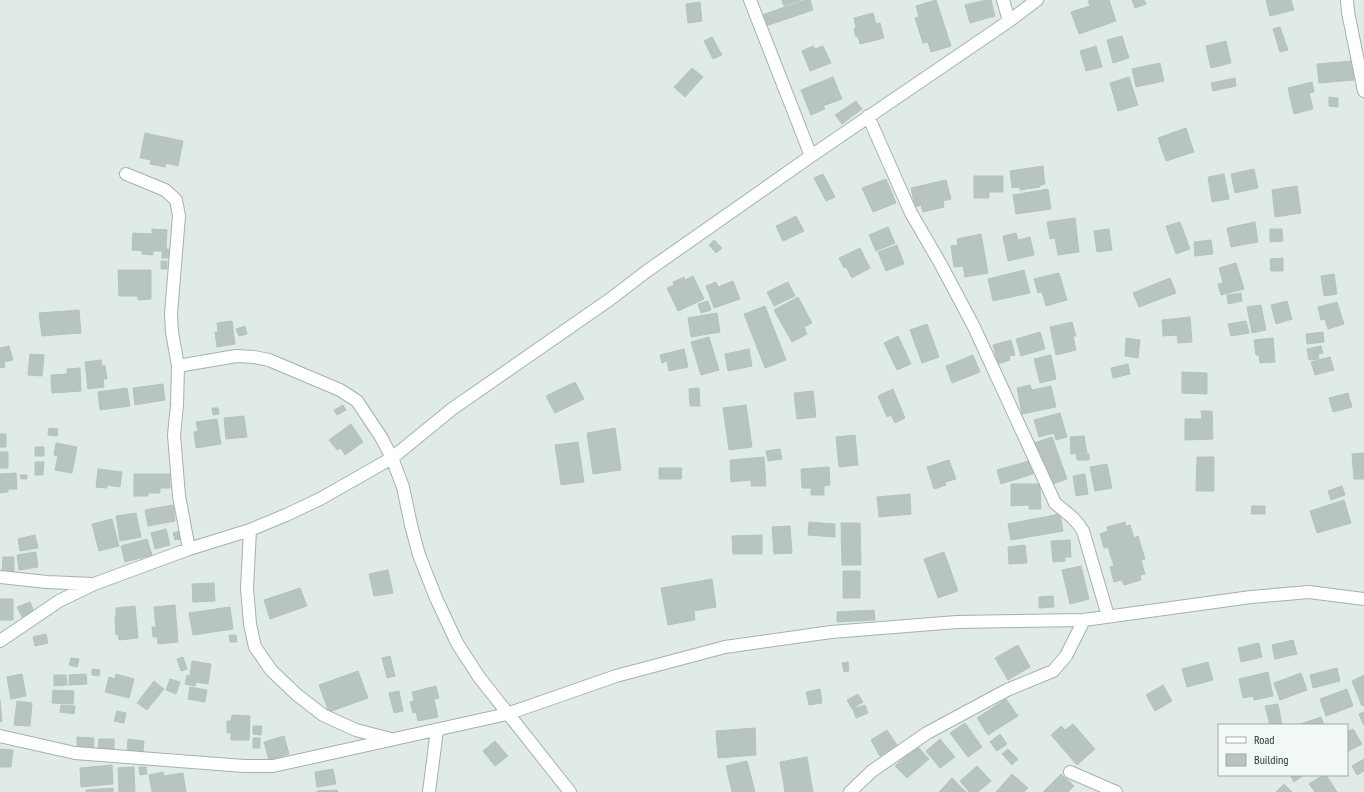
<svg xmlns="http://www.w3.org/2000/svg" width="1364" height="792" viewBox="0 0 1364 792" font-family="'PT Sans Narrow',sans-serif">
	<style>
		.building { fill: #b7c5be; stroke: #b4c4bc }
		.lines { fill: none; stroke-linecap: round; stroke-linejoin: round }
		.minor-casing { stroke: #a4b2ac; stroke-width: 14 }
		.minor { stroke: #fff; stroke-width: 12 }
	</style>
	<rect width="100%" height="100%" fill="#e1ebe6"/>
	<path class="building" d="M782 0H801L784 6Z
		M805 0H810L813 10 766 26 762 15Z
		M936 0 951 46 931 52 928 42 923 43 915 18 919 17 916 6Z
		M986 0H991L995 16 970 23 965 5Z
		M1093 0H1100L1101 1 1109 0 1116 21 1079 34 1071 12 1090 6 1088 1Z
		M1132 0H1144L1146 4 1135 8Z
		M1266 0H1291L1294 10 1270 16Z
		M700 2 702 21 688 23 686 4Z
		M873 13 876 24 880 23 884 38 860 44 858 36 856 37 854 29 856 28 854 18Z
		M1280 27 1288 50 1280 52 1273 29Z
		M1122 36 1129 58 1113 63 1107 40Z
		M712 37 722 55 713 59 704 41Z
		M1226 41 1231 63 1211 68 1206 46Z
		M813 46 815 49 823 46 831 63 810 71 802 51Z
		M1096 46 1102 67 1086 71 1080 51Z
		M1352 61 1354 80 1319 83 1317 64Z
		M1160 63 1164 81 1136 87 1132 69Z
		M692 68 703 77 685 97 674 87Z
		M833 77 842 99 823 106 825 109 811 115 801 90Z
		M1129 77 1138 105 1118 111 1110 83Z
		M1235 78 1236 86 1213 91 1211 83Z
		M1312 82 1314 92 1309 93 1313 109 1294 114 1288 88Z
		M1329 97 1338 98V107L1329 106Z
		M856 101 862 109 842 124 835 115Z
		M1186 128 1194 152 1166 161 1158 138Z
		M145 133 183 141 178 166 166 163 165 167 150 164 151 160 140 158Z
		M1043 166 1045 184 1040 185V187L1020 190V187L1012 188 1010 171Z
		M1254 169 1258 188 1235 193 1231 174Z
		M823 174 835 197 826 201 814 178Z
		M1224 174 1229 199 1212 202 1208 177Z
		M974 176H1003V192H989V198H974Z
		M886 179 896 203 873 212 862 188Z
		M946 180 951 199 943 201 944 207 923 212 921 205 915 207 911 188Z
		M1297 186 1301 213 1275 217 1272 190Z
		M1048 189 1051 209 1016 214 1013 195Z
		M796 216 804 231 783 241 776 226Z
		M1075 218 1079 252 1058 255 1055 238 1050 239 1047 222Z
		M1180 222 1190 249 1176 254 1166 226Z
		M1255 222 1258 242 1231 247 1227 228Z
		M888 227 895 243 876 251 869 235Z
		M152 229 167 230 166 249H169V258H162V251H153V255L142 254V251L132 250 133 233 152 234Z
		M1109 229 1112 250 1097 252 1094 231Z
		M1270 229H1282L1283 241 1270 242Z
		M1016 233 1018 240 1030 237 1034 255 1008 261 1003 236Z
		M981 234 988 273 965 277 963 266 954 267 951 246 958 245 957 239Z
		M714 240 722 248 716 253 709 245Z
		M1211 240 1213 254 1195 256 1194 242Z
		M897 245 904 264 886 271 878 252Z
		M860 248 870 268 852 278 846 267 844 268 839 258Z
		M1283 258V271H1271L1270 259Z
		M161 261H167V269H161Z
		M1236 263 1244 289 1221 295 1218 284 1223 283 1219 268Z
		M118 270H151V299L138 300V296H119Z
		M1024 270 1030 293 993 301 988 279Z
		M1059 273 1067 300 1046 306 1042 292 1038 293 1034 279Z
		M1334 274 1337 294 1324 296 1321 276Z
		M693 276 704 299 678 311 667 288 674 285 673 282 684 277 685 280Z
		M1170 278 1176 293 1139 307 1133 293Z
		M733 281 740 299 714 308 706 286 716 282 718 287Z
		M788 282 795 296 774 306 767 292Z
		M1241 293 1242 301 1228 304 1227 295Z
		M798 297 812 323 804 327 807 334 792 342 774 310Z
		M708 301 711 310 701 313 698 304Z
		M1287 301 1292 319 1276 324 1271 305Z
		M1337 302 1344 324 1328 329 1325 319 1321 320 1318 307Z
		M1261 305 1266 330 1252 333 1247 307Z
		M765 306 786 360 765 368 744 314Z
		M79 310 81 333 42 336 39 313Z
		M717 313 720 332 691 337 688 318Z
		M1190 317 1192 342 1178 343 1177 335 1163 336 1162 320Z
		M232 321 235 344 217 347 215 332H218L217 323Z
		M1246 321 1249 333 1231 336 1228 324Z
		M1072 322 1076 336H1073L1076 350 1056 355 1050 327Z
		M927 324 939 357 922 363 910 330Z
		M245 326 247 334 239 336 236 329Z
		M1040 332 1045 349 1021 356 1016 339Z
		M1323 332 1324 342 1307 344 1306 334Z
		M898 336 911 364 897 370 884 343Z
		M709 337 719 370 701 375 691 342Z
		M1126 338 1140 340 1138 358 1125 356Z
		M1273 338 1275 362 1260 363 1259 355H1256L1254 340Z
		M1011 340 1015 355 1009 356 1010 360 998 364 993 345Z
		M9 346 13 360 4 362 5 367 0 368V348Z
		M1321 346 1323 353 1318 354 1319 359 1309 360 1307 349Z
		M684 349 688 367 669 371 667 361 662 363 660 355Z
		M749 349 752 366 728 371 725 354Z
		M30 354 44 355 42 376 28 375Z
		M973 355 980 372 952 383 946 366Z
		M1051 355 1056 379 1040 383 1034 359Z
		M1330 357 1334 370 1315 375 1311 362Z
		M101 360 102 366H105L107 379H103L104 387 88 389 85 362Z
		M1128 364 1130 374 1113 378 1111 368Z
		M80 368 81 391 52 393 51 375 67 374V369Z
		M1182 372 1207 373V394L1182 393Z
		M575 382 584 399 555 413 546 396Z
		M163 384 165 400 135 405 133 388Z
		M1030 385 1032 390 1051 386 1056 407 1022 414 1017 388Z
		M127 388 130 406 100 410 98 392Z
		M699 388 700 406H690L689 389Z
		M893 389 905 418 895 423 891 415 887 417 878 396Z
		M813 391 816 417 797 419 794 393Z
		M1348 393 1352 407 1333 412 1329 398Z
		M343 405 346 410 337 415 334 410Z
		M746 405 752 447 729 450 723 408Z
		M212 408H218L219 414 213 415Z
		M1201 411H1212L1213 439 1185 440V419H1202Z
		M1060 413 1067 437 1056 440 1054 433 1039 437 1034 420Z
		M244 416 247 437 226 439 224 418Z
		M217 419 221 444 196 448 194 432 198 431 196 422Z
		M351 424 363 442 345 455 341 448 337 450 329 440Z
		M49 428 58 429 57 436 48 435Z
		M615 428 621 470 593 474 587 433Z
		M0 434H6V447H0Z
		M855 435 858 465 839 467 836 437Z
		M1084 436 1087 453 1071 454 1070 437Z
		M1052 437 1067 479 1050 485 1034 443Z
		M578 442 584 482 561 485 555 445Z
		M56 443 77 447 72 473 55 470 58 456 54 455Z
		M35 447H44V456H35Z
		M780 449 782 459 768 461 766 451Z
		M0 452H8V468H0Z
		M1364 453V479H1354L1352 454Z
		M1089 454V460H1077L1076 455Z
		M764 457 766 486H751V480L731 482 730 460Z
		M1197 457H1214V491H1196Z
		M949 460 956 479 945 482 946 485 934 489 927 467Z
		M1029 461 1033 474 1001 484 997 470Z
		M35 462H44L43 475H35Z
		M1107 464 1112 488 1095 491 1090 467Z
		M829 467 830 485 824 486V495H811V488H802L801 469Z
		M659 468H682L681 479H659Z
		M98 469 122 472 120 487 107 485V488L96 487Z
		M16 473 17 489H8V492L0 493V474Z
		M134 474H170V488H160V493H148V496H134Z
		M1085 474 1088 494 1076 496 1073 476Z
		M20 475H27V479H21Z
		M1011 484H1040L1041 509H1029V505L1011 506Z
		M1342 486 1345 495 1331 500 1328 491Z
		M910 494 911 514 879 517 877 497Z
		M1344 500 1351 523 1317 533 1310 511Z
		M173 505 175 521 148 526 145 510Z
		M1252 506H1265V514H1251Z
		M136 513 141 537 120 541 116 516Z
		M1060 514 1063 531 1011 540 1008 524Z
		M112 519 119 546 99 551 92 524Z
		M809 522 835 524V537L808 535Z
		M1125 522 1126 526 1130 525 1134 538 1138 536 1145 559 1141 560 1145 574 1140 575 1141 580 1124 585 1122 580 1114 582 1110 567 1114 566 1108 547 1104 548 1100 534 1108 531 1107 527Z
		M841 523H860L861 565H842Z
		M790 526 792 553 774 554 772 527Z
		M166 529 170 545 155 549 151 533Z
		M180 531 182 539 175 540 173 533Z
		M35 535 38 548 20 551 18 539Z
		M762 535V554H733L732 536Z
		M147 539 152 555 125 562 121 546Z
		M1070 540 1071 557H1065V561L1053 562 1051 541Z
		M1025 545 1027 563 1009 564 1008 547Z
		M36 552 38 567 19 570 17 555Z
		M944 552 958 591 938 598 924 559Z
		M3 557H14V572H2Z
		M1081 566 1089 599 1070 604 1062 570Z
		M388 570 393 593 374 596 369 574Z
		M843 571H860V598H843Z
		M712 579 716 607 694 611 695 620 668 625 661 588Z
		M214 583 215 601 193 602 192 584Z
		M300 588 307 606 270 619 264 600Z
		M1053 596 1054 607 1039 608V597Z
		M0 599H13V620H0Z
		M30 602 34 612 22 617 17 607Z
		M175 605 178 642 158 644 157 637H153L152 627H156L154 607Z
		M135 606 138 638 119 640 118 634 116 635 115 616H116V608Z
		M230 607 233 629 193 635 189 613Z
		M874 610 875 620 837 622V612Z
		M46 634 48 643 35 646 33 637Z
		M229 635H236L237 642H230Z
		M1293 640 1297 654 1275 659 1272 645Z
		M1259 643 1262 657 1241 662 1238 648Z
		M1018 645 1030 667 1008 680 995 658Z
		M390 656 395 676 387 678 382 658Z
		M183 657 187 669 181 671 177 659Z
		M71 658 79 659 77 667 69 665Z
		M192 661 211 664 208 684 196 682 195 686 185 684 187 675 190 676Z
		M848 662 849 671 844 672 842 663Z
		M1208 662 1213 680 1187 687 1182 669Z
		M1337 668 1340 681 1313 688 1310 675Z
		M92 669 100 670 99 676 92 675Z
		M358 671 368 698 329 712 319 685Z
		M1268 672 1273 696 1254 700 1253 696 1243 698 1239 679Z
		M1301 673 1307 690 1280 700 1274 683Z
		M22 674 26 696 11 699 7 677Z
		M86 674 87 684 69 685V675Z
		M116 674 134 679 129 698 105 692 109 677 115 679Z
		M54 675H66L67 685 54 686Z
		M1364 675V705L1362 706 1352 681Z
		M170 679 180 682 176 694 166 690Z
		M154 681 164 689 147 710 137 703Z
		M1163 685 1172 701 1155 711 1146 695Z
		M436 686 439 698 434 699 438 717 418 721 416 712 413 713 410 702 414 701 412 692Z
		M190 687 207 690 205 702 188 699Z
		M820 689 822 703 809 705 806 692Z
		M1347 689 1353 706 1326 716 1320 699Z
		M53 690 74 691 73 704 52 703Z
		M399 691 403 711 394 713 389 693Z
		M858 694 863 702 852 709 847 700Z
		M1006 699 1018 716 988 735 977 718Z
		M0 700 2 721 0 722Z
		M17 701 32 703 30 726 14 725Z
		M1278 704 1282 725H1270L1265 706Z
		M61 705 75 706 74 714 60 712Z
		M865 705 868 713 856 718 853 709Z
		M117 711 126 713 124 723 114 721Z
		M1364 712V724H1363L1359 714Z
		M232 715 250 716 249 740H231V733H227V721H231Z
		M1321 717 1324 725H1298Z
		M965 723 982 747 968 757 950 733Z
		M1073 724 1095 749 1077 765 1051 735 1061 726 1065 730Z
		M253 726H262L261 735 253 734Z
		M755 728 756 755 718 758 716 731Z
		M1353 729 1362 744 1347 752V732Z
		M887 730 897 745 880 756 871 740Z
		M1000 734 1007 744 997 751 990 742Z
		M284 736 289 754 269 760 264 742Z
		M77 737 94 738 93 751 77 750Z
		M253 738H260V748H253Z
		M99 739H114V751H98Z
		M128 739 144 741 143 754 127 752Z
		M940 739 955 757 940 768 926 751Z
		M495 741 508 756 495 766 483 751Z
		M917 746 929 759 907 778 895 766Z
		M0 749 13 750 11 767H0Z
		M1008 749 1018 759 1012 765 1002 754Z
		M807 757 813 792H785L780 762Z
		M1364 759V771L1357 775 1352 766Z
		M747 761 755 792H732L726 766Z
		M112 765 113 784 81 787 80 768Z
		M977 766 991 781 978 792H969L960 781Z
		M134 767 135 792H119L118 768Z
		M139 767H146L147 774 140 775Z
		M333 769 336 784 317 787 315 772Z
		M163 772 164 776 183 773 186 792H152L149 775Z
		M1012 774 1028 788 1024 792H996Z
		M1061 774 1074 786 1068 792H1043Z
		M1290 775H1304L1294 782Z
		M1323 775H1326L1337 792H1315L1309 784Z
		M952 778 966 792H939Z
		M1284 784 1292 792H1276Z
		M113 788V792H86V790Z
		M337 790 338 792H317V791Z"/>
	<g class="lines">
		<g class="minor-casing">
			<path id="minor" d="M750 0 811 156
				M1003 0 1009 21
				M1347 0 1348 12 1364 91
				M868 116 911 213 940 263 974 327 1055 503C1066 513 1075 517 1083 531L1108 616
				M126 174 165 190 176 200 179 216 171 314 172 332 178 366 177 405 174 435 179 496 189 549
				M178 366 236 356 254 357 269 360 340 390 357 401 381 437 392 458 403 487 411 525 419 555 436 598 457 643 479 677 570 792
				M250 530 247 588 250 624 255 647 271 670 296 694 323 715 356 730 391 739
				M0 577 47 582 93 584
				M0 641 59 601 94 584 189 549 250 530 286 515 320 499 392 458 452 409 609 300 647 271 811 156 1009 21 1037 0
				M0 736 75 753 244 766H273L507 714 616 676 725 647 831 632 957 622 1084 620 1251 597 1309 592 1364 599
				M1070 772 1116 792
				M429 792 437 730
				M850 792 872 771 927 733 1007 690 1053 671 1066 656 1084 620"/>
		</g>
		<use href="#minor" class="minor"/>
	</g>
	<rect x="1218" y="724" width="130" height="52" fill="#f2f8f4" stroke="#9faca6"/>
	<rect x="1226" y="737" width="20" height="6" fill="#ffffff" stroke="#9faca6"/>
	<text x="1254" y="744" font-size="12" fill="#233a32">Road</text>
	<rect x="1226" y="754" width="20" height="12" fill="#b7c5be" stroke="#9faca6"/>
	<text x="1254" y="764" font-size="12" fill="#233a32">Building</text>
</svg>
